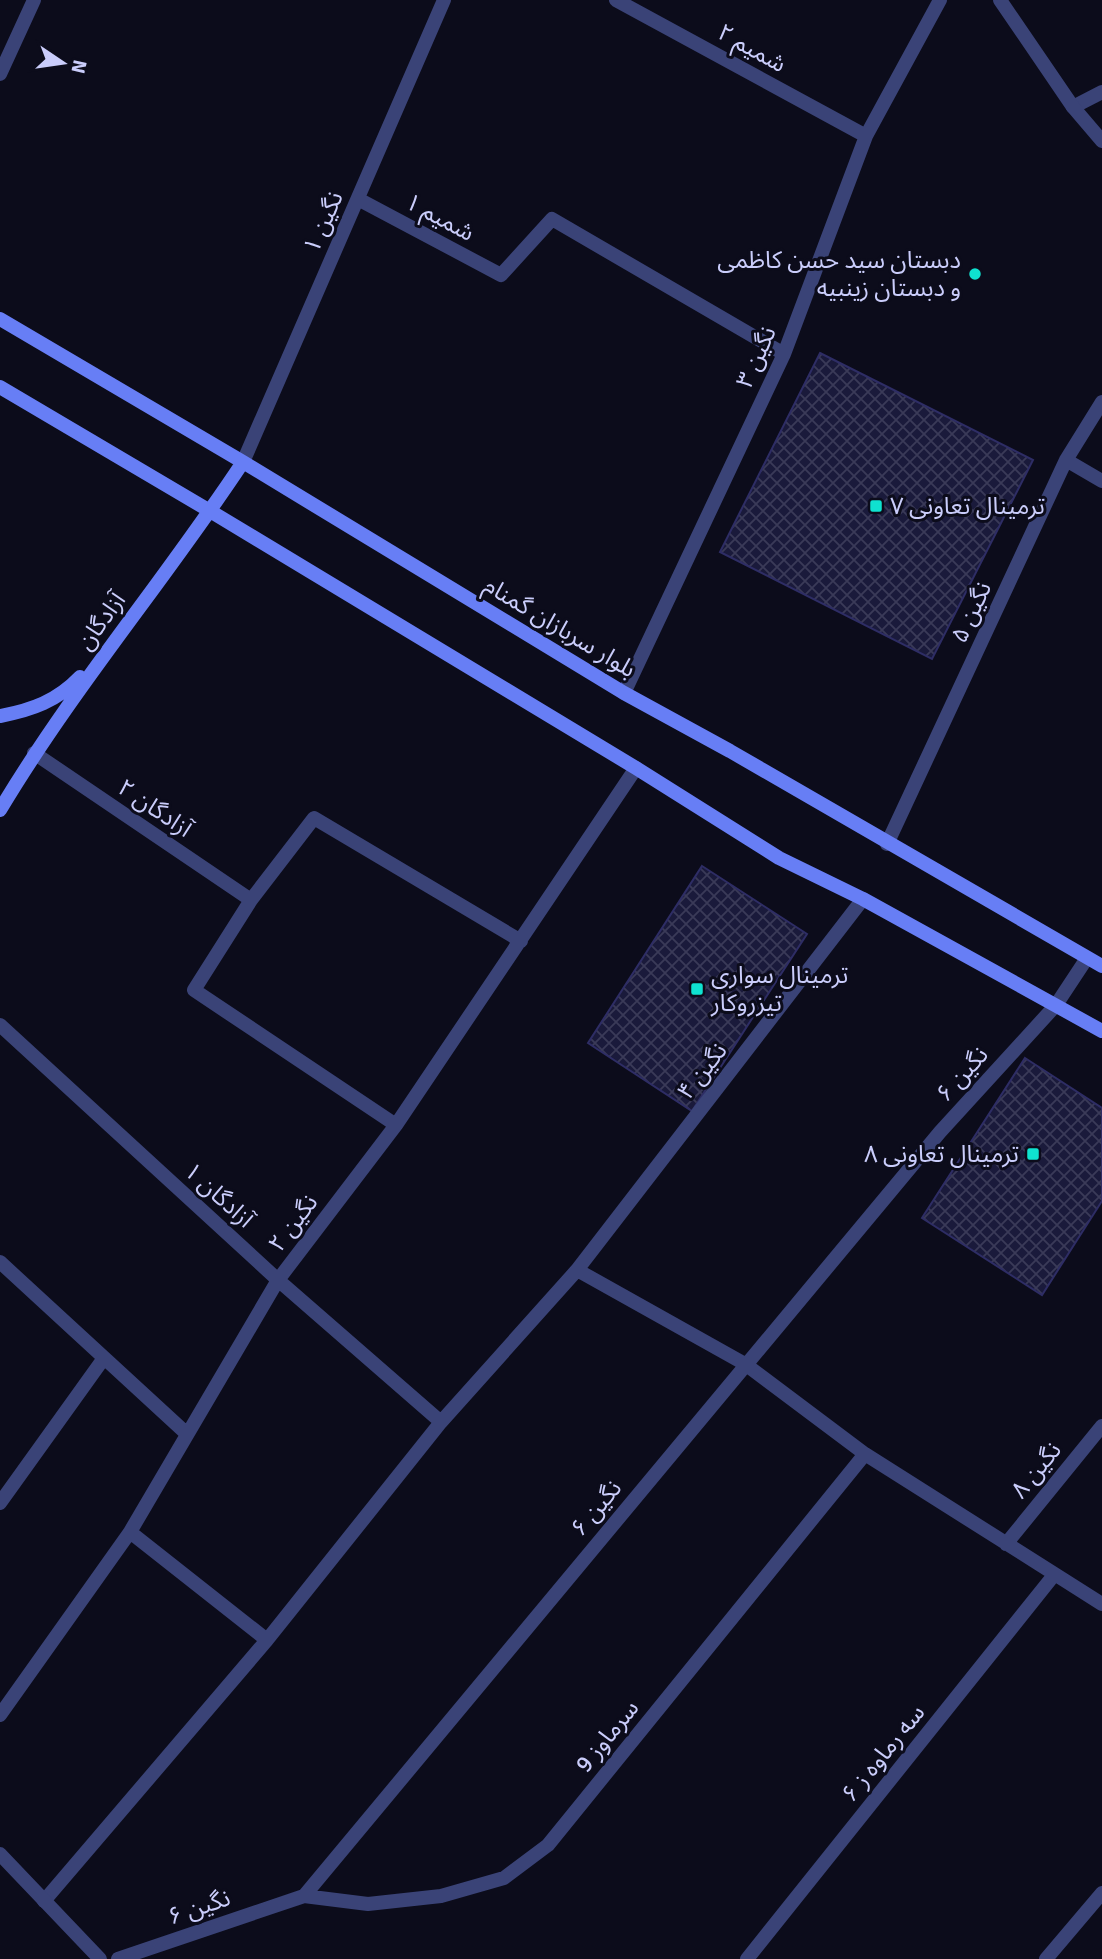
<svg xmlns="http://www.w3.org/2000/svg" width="1102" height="1959" viewBox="0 0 1102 1959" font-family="Signika,'Noto Sans Arabic',sans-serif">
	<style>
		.building { fill: url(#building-cross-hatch); stroke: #2e2d65; stroke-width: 2 }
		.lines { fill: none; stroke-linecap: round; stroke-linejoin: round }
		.minor { stroke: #3a4377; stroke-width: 14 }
		.tertiary { stroke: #3a4377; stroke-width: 14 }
		.secondary { stroke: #677ef5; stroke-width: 14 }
		.poi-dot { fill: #0fe2d0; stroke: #0c0c1b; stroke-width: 2.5 }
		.labels { text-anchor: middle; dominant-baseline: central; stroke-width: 6; stroke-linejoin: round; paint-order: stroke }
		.street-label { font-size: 24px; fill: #cacdfb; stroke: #0c0c1b }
		.poi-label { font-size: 24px; fill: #cacdfb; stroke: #0c0c1b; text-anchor: end }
	</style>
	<defs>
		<pattern id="building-cross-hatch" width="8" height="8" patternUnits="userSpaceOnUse" patternTransform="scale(1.75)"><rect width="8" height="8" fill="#1a1a3b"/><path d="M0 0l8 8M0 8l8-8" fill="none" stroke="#3a3a58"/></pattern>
	</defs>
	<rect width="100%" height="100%" fill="#0c0c1b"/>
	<path class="building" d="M820 353 1033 460 932 659 720 552Z
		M702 866 807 934 692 1111 588 1043Z
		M1025 1058 1102 1108V1201L1042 1295 922 1218Z"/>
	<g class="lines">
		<path class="minor" d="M616 0 866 136
			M0 74 34 0
			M1073 107 1102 92
			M358 199 501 275 552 219 784 354
			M1066 460 1102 481
			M243 462 444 0
			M624 693 784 354 866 136 940 0
			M34 753 251 900
			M887 844 1066 460 1102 402
			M0 1025 278 1280 441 1422
			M396 1125 194 990 251 900 314 818 521 941
			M0 1262 187 1434
			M577 1270 863 899
			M0 1503 104 1358
			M130 1532 267 1640
			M1006 1544 1102 1426
			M0 1715 130 1532 278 1280 396 1125 636 768
			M304 1896 368 1904 441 1896 504 1878 548 1845 865 1454
			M44 1901 267 1640 441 1422 577 1270 745 1364 865 1454 1102 1604
			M118 1959 304 1896 940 1132 1056 1005 1087 958
			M747 1959 1054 1575
			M1046 1959 1102 1893"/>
		<path class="tertiary" d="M1000 0 1073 107 1102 141
			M0 1854 100 1959"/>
		<path class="secondary" d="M0 319 243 462 624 693 730 751 1102 966
			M0 387 210 511 636 768 779 858 863 899 1102 1031
			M0 716C32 710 57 701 80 677
			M0 810C73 688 165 580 243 462"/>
	</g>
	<g class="poi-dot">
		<circle cx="975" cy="274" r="7"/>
		<rect x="869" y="499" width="14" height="14" rx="3.5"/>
		<rect x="690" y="982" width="14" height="14" rx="3.5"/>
		<rect x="1026" y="1147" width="14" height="14" rx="3.5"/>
	</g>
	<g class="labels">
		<g class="street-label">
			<text transform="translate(752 48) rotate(29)">شمیم ۲</text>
			<text transform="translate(440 217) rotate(28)">شمیم ۱</text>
			<text transform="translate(323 222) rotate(-66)">نگین ۱</text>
			<text transform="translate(756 357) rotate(-66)">نگین ۳</text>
			<text transform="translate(971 612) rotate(-65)">نگین ۵</text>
			<text transform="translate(101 621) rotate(-54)">آزادگان</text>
			<text transform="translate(560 627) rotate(31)">بلوار سربازان گمنام</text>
			<text transform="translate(155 808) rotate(34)">آزادگان ۲</text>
			<text transform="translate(702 1071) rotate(-52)">نگین ۴</text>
			<text transform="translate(962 1074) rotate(-48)">نگین ۶</text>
			<text transform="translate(219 1195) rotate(42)">آزادگان ۱</text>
			<text transform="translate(293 1223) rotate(-53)">نگین ۲</text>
			<text transform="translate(1036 1470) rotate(-51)">نگین ۸</text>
			<text transform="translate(596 1508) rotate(-50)">نگین ۶</text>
			<text transform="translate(607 1736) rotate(-51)">سرماوز 9</text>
			<text transform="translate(883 1753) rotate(-51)">سه رماوه ز ۶</text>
			<text transform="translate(199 1907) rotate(-19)">نگین ۶</text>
		</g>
		<g class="poi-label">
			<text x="961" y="260">دبستان سید حسن کاظمی<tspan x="961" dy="28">و دبستان زینبیه</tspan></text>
			<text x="890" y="506" text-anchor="start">ترمینال تعاونی ۷</text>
			<text x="711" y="975" text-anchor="start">ترمینال سواری<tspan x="711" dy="28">تیزروکار</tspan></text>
			<text x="1019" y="1154">ترمینال تعاونی ۸</text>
		</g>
	</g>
	<g transform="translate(63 63) rotate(103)" stroke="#0c0c1b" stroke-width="5" paint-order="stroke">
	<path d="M0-5L12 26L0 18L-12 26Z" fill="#cacdfb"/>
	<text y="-10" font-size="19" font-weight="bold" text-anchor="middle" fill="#cacdfb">N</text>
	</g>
</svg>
